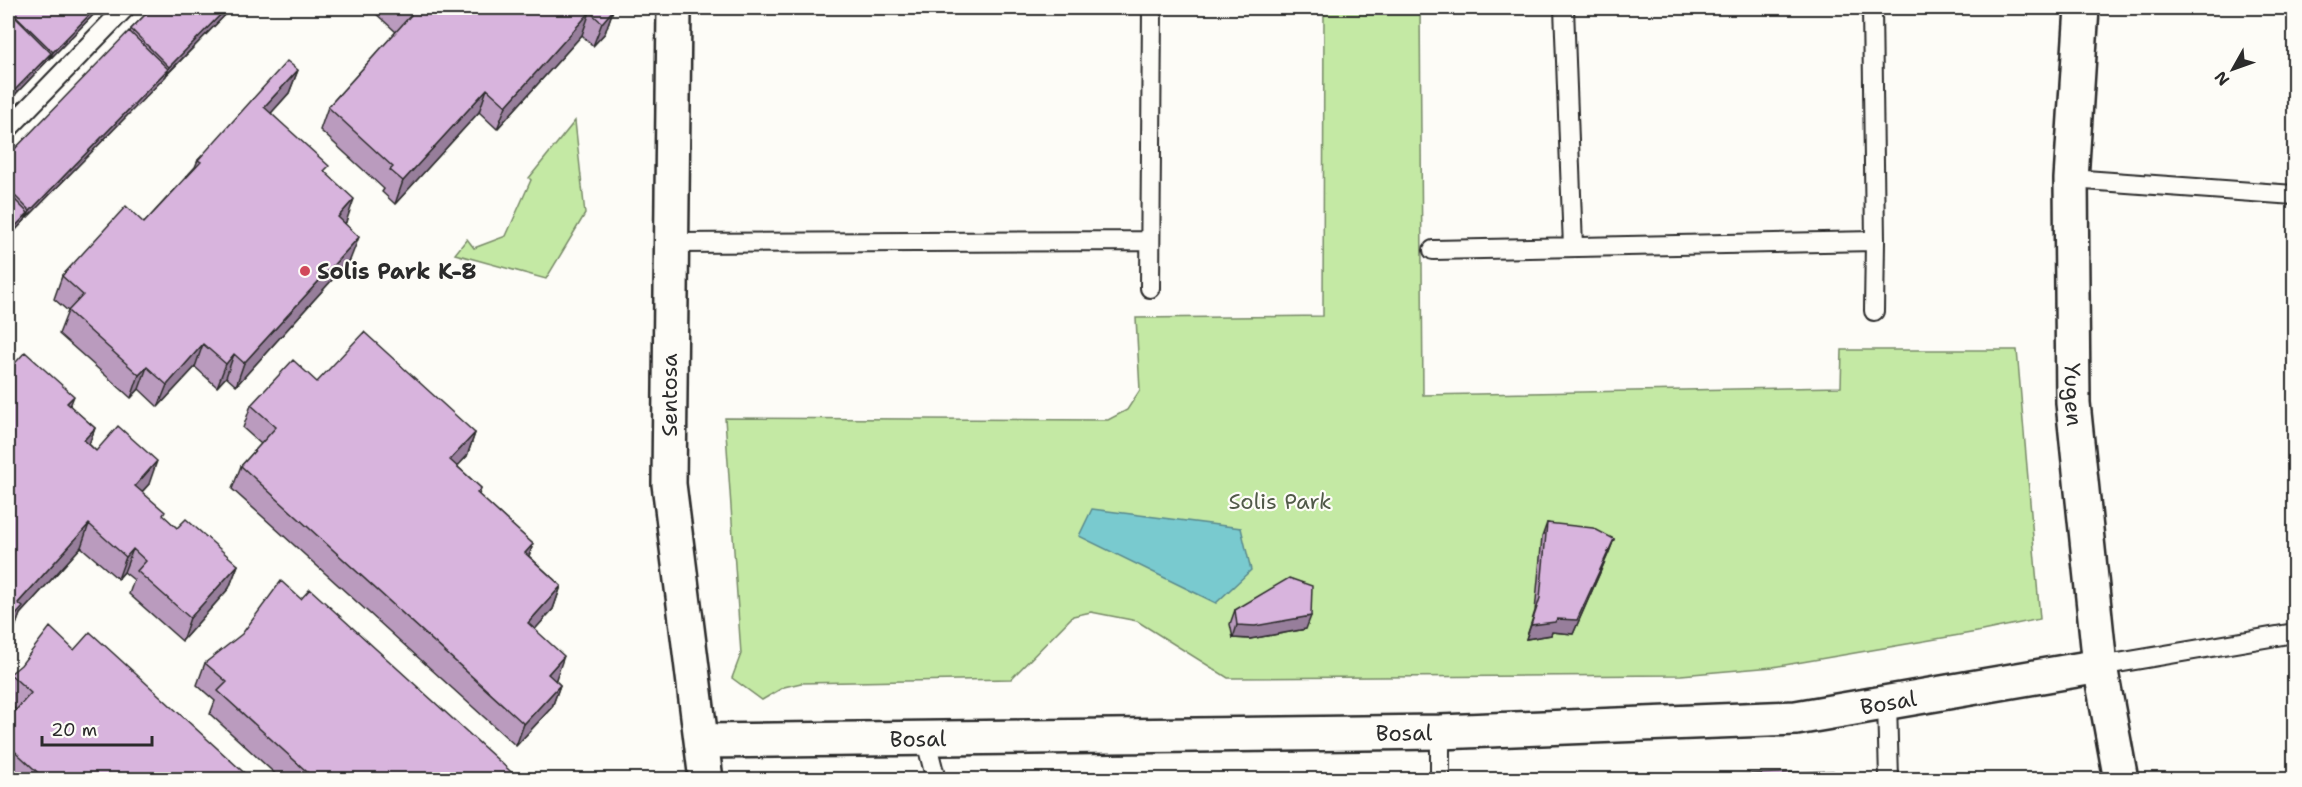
<svg xmlns="http://www.w3.org/2000/svg" width="2302" height="787" viewBox="0 0 2302 787" font-family="'Shantell Sans',sans-serif">
	<style>
		.green { fill: #c4e9a4; stroke: #788a68; stroke-width: 1.5 }
		.water { fill: #79cacf; stroke: #5a8a8d; stroke-width: 1.5 }
		.lines { fill: none; stroke-linecap: round; stroke-linejoin: round }
		.service-casing { stroke: #2b2b2b; stroke-width: 22 }
		.minor-casing { stroke: #2b2b2b; stroke-width: 38 }
		.service { stroke: #fdfcf7; stroke-width: 18 }
		.minor { stroke: #fdfcf7; stroke-width: 33 }
		.wall { fill: #ba9bbe; stroke: #2b2b2b; stroke-width: 1.5 }
		.shaded-wall { fill: #977e9b; stroke: #2b2b2b; stroke-width: 1.5 }
		.building { fill: #d8b4dd; stroke: #2b2b2b; stroke-width: 1.5 }
		.poi-dot { fill: #d1495b; stroke: #fdfcf7; stroke-width: 2 }
		.labels { text-anchor: middle; dominant-baseline: central; stroke-width: 4.5; stroke-linejoin: round; paint-order: stroke }
		.poi-label { font-size: 22px; font-weight: bold; fill: #2b2b2b; stroke: #fdfcf7; text-anchor: start }
		.street-label { font-size: 22px; fill: #2b2b2b; stroke: #fdfcf7 }
		.park-label { font-size: 22px; fill: #515a49; stroke: #fdfcf7 }
	</style>
	<rect width="100%" height="100%" fill="#fdfcf7"/>
	<filter id="ink" filterUnits="userSpaceOnUse"><feTurbulence type="fractalNoise" baseFrequency=".0167" numOctaves="2"/><feDisplacementMap in="SourceGraphic" scale="12" xChannelSelector="R" yChannelSelector="G"/><feConvolveMatrix kernelMatrix="1 2 1 2 8 2 1 2 1" color-interpolation-filters="sRGB"/></filter>
	<g filter="url(#ink)">
		<path class="green" d="M1324 8H1420L1423 395 1841 387 1842 350H2017L2040 619 1977 632 1773 667 1681 675 1228 678 1137 621 1091 612 1073 616 1011 679 801 683 784 687 762 700 732 678 741 654 725 418 1108 420 1127 410 1140 390 1136 318 1323 316Z
			M575 121 585 214 546 279 455 254 467 239 474 248 506 236 531 180 529 178Z"/>
		<path class="water" d="M1092 509 1241 528 1251 570 1216 603 1079 536Z"/>
		<g class="lines">
			<g class="service-casing">
				<path id="service" d="M1564 8 1573 247
					M1872 8 1875 241 1874 311
					M8 129 125 8
					M2071 179 2294 195
					M670 243 1150 241
					M1433 250 1875 241
					M1150 288 1152 8
					M2100 666 2294 633
					M1887 702 1889 780
					M1440 732V780
					M925 737 936 780"/>
			</g>
			<g class="minor-casing">
				<g id="minor">
					<path d="M674 8 669 484 706 780"/>
					<path id="s1" d="M2082 8 2071 179 2073 403 2100 666 2121 780"/>
					<path id="s2" d="M702 741 1440 732 1796 718 2100 666"/>
				</g>
			</g>
			<use href="#service" class="service"/>
			<use href="#minor" class="minor"/>
		</g>
		<path class="wall" d="M8 8H100L50 59 49 58 48 60 8 102Z
			M152 8H232L27 218 26 217 25 220 8 238V156L130 32 131 29Z
			M374 8H610L613 10 605 33 593 46 582 35 497 129 479 112 395 204 382 192 384 189 320 130 328 107 396 32 373 11Z
			M298 70 289 93 271 113 326 173 346 222 345 224 350 260 236 386 226 377 217 387 195 367 158 407 139 389 131 398 59 334 68 311 54 299 62 276 144 223 195 167 198 160Z
			M8 371 70 406 95 428 89 444 96 451 149 484 142 492 163 516 177 528 238 565 229 588 182 641 129 594 134 580 124 572 118 579 81 547 20 614 14 630 8 637Z
			M317 382 475 433 467 456 457 466 481 488 479 495 533 544 529 556 561 586 553 609 535 629 556 679 555 680 560 685 552 707 516 746 232 489 241 466 261 444 243 428 251 405Z
			M1547 523 1614 539 1609 552 1573 634 1552 632 1551 635 1526 639 1535 611 1542 537Z
			M301 599 520 780H282L210 714 215 701 197 685 205 663Z
			M1235 610 1306 629 1250 639 1233 638 1230 624Z
			M74 650 252 780H13L8 775V719L16 710 8 702V681L10 674Z"/>
		<path class="shaded-wall" d="M96 8H100L50 59 53 52Z
			M227 8H232L167 74 169 67Z
			M613 10 605 33 593 46 602 23Z
			M590 12 582 35 497 129 506 106Z
			M51 53 48 60 8 102V97Z
			M168 69 166 76 27 218 30 211Z
			M298 70 289 93 256 130 264 107Z
			M487 89 479 112 395 204 403 181Z
			M354 199 346 222 329 240 338 217Z
			M28 213 25 220 8 238V234Z
			M359 237 350 260 236 386 244 363Z
			M203 344 195 367 158 407 167 385Z
			M234 354 226 377 217 387 226 364Z
			M147 367 139 389 131 398 139 375Z
			M74 396 65 419 67 403Z
			M95 428 87 450 84 440Z
			M475 433 467 456 442 483 450 460Z
			M157 461 149 484 127 508 135 486Z
			M89 524 81 547 20 614 14 630 8 637V624L18 603Z
			M1614 539 1609 552 1573 634 1552 632 1551 635 1526 639 1531 625Z
			M533 544 525 567V553Z
			M133 549 124 572 118 579 126 557Z
			M238 565 229 588 182 641 190 618Z
			M561 586 553 609 520 646 528 623Z
			M1311 616 1306 629 1250 639 1233 638 1237 625Z
			M564 656 556 679 540 697 548 674Z
			M560 685 552 707 516 746 524 724Z"/>
		<path class="building" d="M8 8H96L53 52Z
			M152 8H227L169 67 131 29Z
			M402 8H610L613 10 602 23 590 12 506 106 487 89 403 181 390 170 393 167 328 107 411 15Z
			M8 10 51 53 8 97Z
			M129 31 168 69 30 211 8 189V156Z
			M287 61 298 70 264 107 329 166 324 171 354 199 338 217 359 237 244 363 234 354 226 364 203 344 167 385 147 367 139 375 68 311 83 295 62 276 126 206 144 223 201 162 198 160Z
			M8 193 28 213 8 234Z
			M364 332 475 433 450 460 481 488 477 493 533 544 525 553 561 586 528 623 564 656 548 674 560 685 524 724 241 466 276 427 251 405 293 360 317 382Z
			M25 352 74 396 67 403 95 428 84 440 96 451 118 426 157 461 135 486 165 512 163 515 177 528 186 519 238 565 190 618 137 571 146 561 133 549 126 557 89 524 18 603 23 607 8 624V371Z
			M1547 523 1593 528 1614 539 1577 620 1557 619 1555 622 1531 625 1540 598Z
			M1289 578 1312 586 1311 616 1255 626 1237 625 1235 610Z
			M281 581 301 599 310 589 520 780H316L218 691 227 682 205 663 242 634Z
			M50 627 74 650 90 632 252 780H46L8 745V719L31 693 10 674 21 665Z
			M1833 771 1834 780H1750V774Z"/>
	</g>
	<circle class="poi-dot" cx="305" cy="271" r="6"/>
	<g class="labels">
		<g class="poi-label">
			<text x="317" y="271">Solis Park K-8</text>
		</g>
		<g class="street-label">
			<text transform="translate(669 395) rotate(-90)">Sentosa</text>
			<text stroke="none"><textPath href="#s1" startOffset="387">Yugen</textPath></text>
			<text stroke="none"><textPath href="#s2" startOffset="1188">Bosal</textPath></text>
			<text stroke="none"><textPath href="#s2" startOffset="702">Bosal</textPath></text>
			<text stroke="none"><textPath href="#s2" startOffset="216">Bosal</textPath></text>
		</g>
		<g class="park-label">
			<text x="1280" y="501">Solis Park</text>
		</g>
	</g>
	<rect width="2302" height="787" fill="none" stroke="#fdfcf7" stroke-width="30"/>
	<rect x="15" y="15" width="2272" height="757" fill="none" stroke="#2b2b2b" stroke-width="2" filter="url(#ink)"/>
	<g transform="translate(2233 69) rotate(230)" stroke="#fdfcf7" stroke-width="4.5" paint-order="stroke">
	<path d="M0-4.5L10 22L0 15L-10 22Z" fill="#2b2b2b"/>
	<text y="-9" font-size="16" font-weight="bold" text-anchor="middle" fill="#2b2b2b">N</text>
	</g>
	<path d="M42 736v9h110v-9" fill="none" stroke="#2b2b2b" stroke-width="3"/>
	<text x="51" y="736" font-size="18" fill="#2b2b2b" stroke="#fdfcf7" stroke-width="4.5" paint-order="stroke">20 m</text>
</svg>
